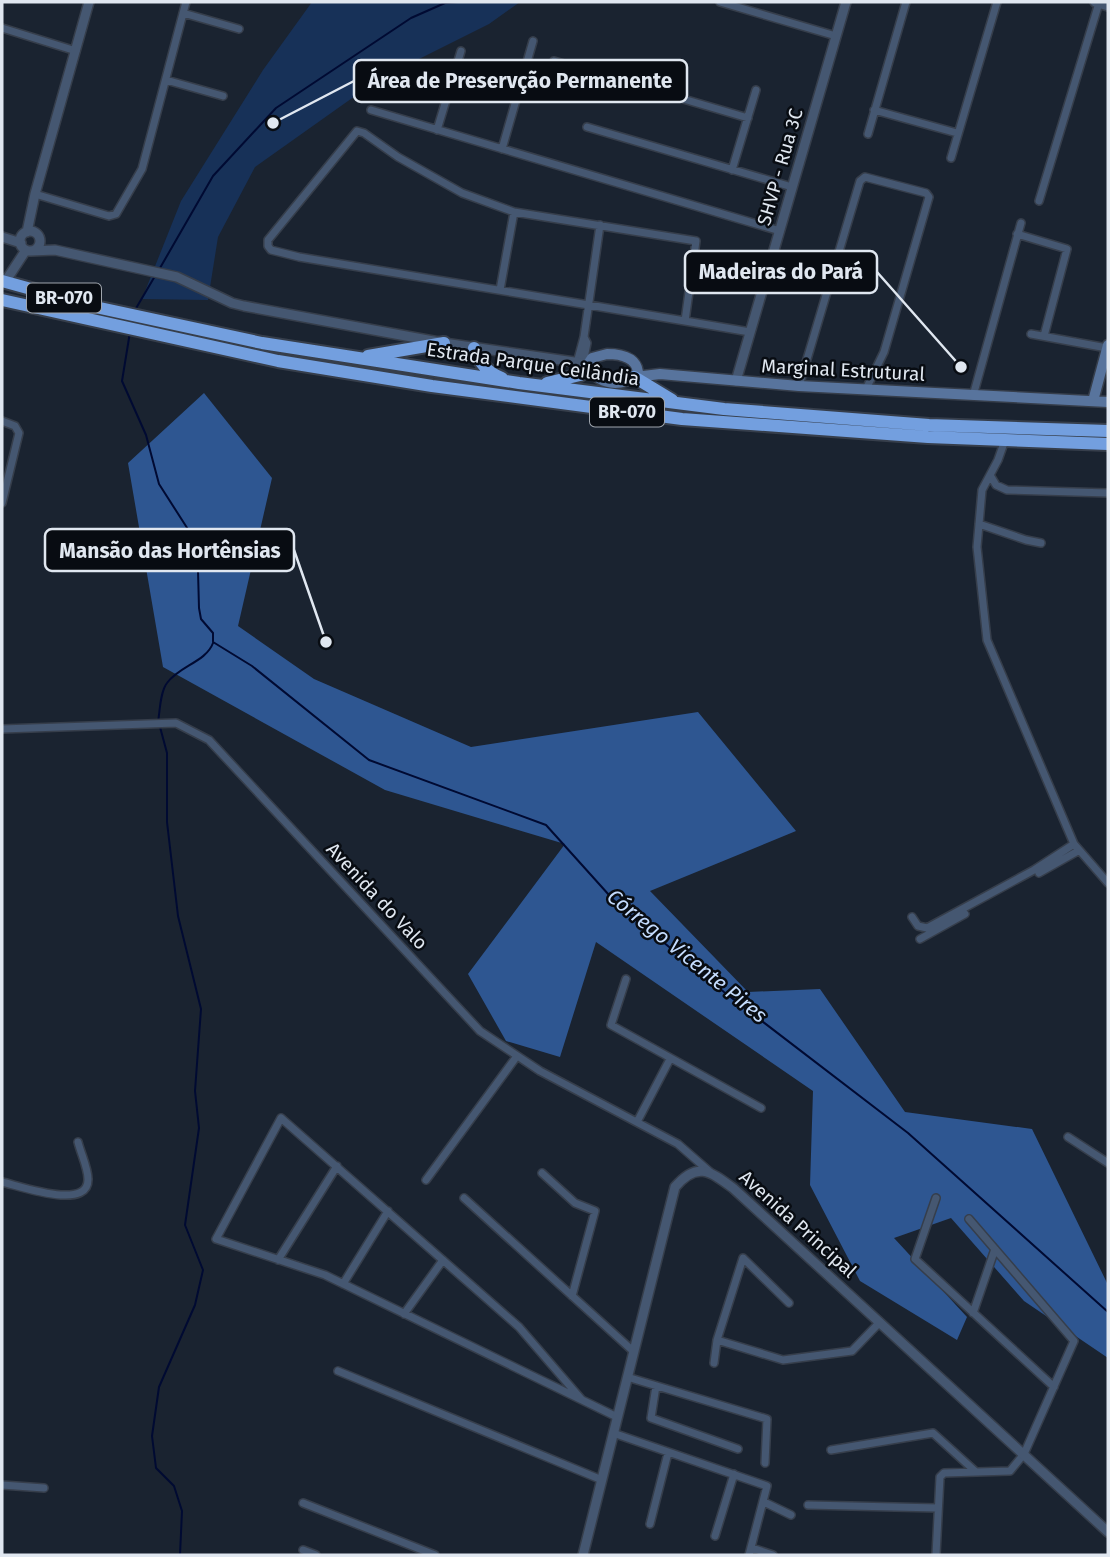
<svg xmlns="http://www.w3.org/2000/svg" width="1110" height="1557" viewBox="0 0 1110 1557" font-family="'Fira Sans',sans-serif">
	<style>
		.green { fill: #173158 }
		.forest { fill: #2e5691 }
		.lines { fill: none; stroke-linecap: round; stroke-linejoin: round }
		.stream { stroke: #000a32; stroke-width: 2 }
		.minor-casing { stroke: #363e4b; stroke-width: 10 }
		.tertiary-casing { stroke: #363e4b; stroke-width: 12 }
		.secondary-casing { stroke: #363e4b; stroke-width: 13 }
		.motorway-casing { stroke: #363e4b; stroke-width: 16 }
		.minor { stroke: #455771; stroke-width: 7 }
		.tertiary { stroke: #455771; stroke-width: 9 }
		.secondary { stroke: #58749d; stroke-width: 10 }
		.motorway { stroke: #739fdf; stroke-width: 12 }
		.labels { text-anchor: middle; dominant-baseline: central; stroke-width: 5; stroke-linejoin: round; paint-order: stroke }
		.shield { fill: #080c12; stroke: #9fa5ad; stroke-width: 2 }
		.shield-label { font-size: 18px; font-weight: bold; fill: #e0e7f0 }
		.street-label { font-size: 19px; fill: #e0e7f0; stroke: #080c12 }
		.water-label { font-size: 21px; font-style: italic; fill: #c4dcfe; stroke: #080c12 }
		.leader { fill: none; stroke: #e0e7f0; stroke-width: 2.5 }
		.callout-dot { fill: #e0e7f0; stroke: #080c12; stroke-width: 2.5 }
		.callout { fill: #080c12; stroke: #e0e7f0; stroke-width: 2.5 }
		.callout-label { font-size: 21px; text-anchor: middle; font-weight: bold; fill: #e0e7f0 }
	</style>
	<rect width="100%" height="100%" fill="#1a2330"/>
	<path class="green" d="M312 2H520L489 24 379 79 255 167 218 237 208 300 142 299 181 201 263 70Z"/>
	<path class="forest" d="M204 393 272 478 238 626 314 679 471 747 698 712 796 831 650 891 748 992 820 989 905 1112 1032 1129 1108 1285V1358L1024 1301 951 1218 894 1238 967 1317 957 1340 860 1281 810 1185 813 1091 596 942 560 1057 506 1041 468 974 565 844 385 790 163 667 128 463Z"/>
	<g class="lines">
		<path class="stream" d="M160 268 213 176 276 108 411 18 445 3 458 2
			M135 310 155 276
			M130 332 122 381 146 435 159 484 191 534 198 571 199 608 201 619 213 633V641
			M213 642 252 666 369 760 546 825 618 905 724 992 908 1133 1108 1312
			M158 722C160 711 160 692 167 683 179 666 206 662 213 643
			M160 727 167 753V822L178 916 201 1009 195 1091 199 1128 185 1225 203 1270 195 1305 159 1387 152 1436 156 1468 174 1486 182 1511 180 1555"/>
		<g class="minor-casing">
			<path id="minor" d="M720 2 836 36
				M183 13 239 29
				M2 28 76 51
				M554 61 748 118
				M166 80 223 96
				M371 110 780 231
				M874 110 957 133
				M587 127 792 187
				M437 130 461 51
				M357 131 364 133 398 157 462 193 514 212 696 241 685 321 299 257 271 250 268 246V240Z
				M868 134 906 2
				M502 149 533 41
				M951 158 997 2
				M732 170 756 90
				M35 194 109 216 116 214 142 169 186 2
				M1039 201 1099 3
				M1017 234 1067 249 1044 336
				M500 290 514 212
				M685 321 750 332
				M1031 334 1107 348
				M577 363 584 337 600 225
				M583 363 587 343 584 337
				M799 386 860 181 865 177 926 193 929 197 884 352 866 389
				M973 396 1021 223
				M2 421 15 426 19 433 2 503
				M1005 440 998 460 982 490 977 547 987 640 1074 844 1108 883
				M990 475 996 485 1007 490 1108 493
				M979 524 1026 540 1041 543
				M2 729 176 723 209 740 480 1031 540 1071 678 1144 710 1172
				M1039 873 1078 851
				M912 917 918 926 927 928 1034 870 1074 844
				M920 939 965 914
				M626 979 611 1025 761 1108
				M637 1122 670 1059
				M1068 1137 1108 1163
				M542 1173 575 1203 595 1211 572 1296
				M426 1180 517 1056
				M2 1182C20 1186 89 1211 88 1179 88 1168 81 1154 78 1142
				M464 1198 633 1351
				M936 1198 915 1259 1054 1387
				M278 1260 337 1166
				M343 1284 388 1211
				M973 1313 995 1249
				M404 1314 443 1260
				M717 1340 783 1360 852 1351 880 1322
				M714 1363 717 1340 743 1258 789 1303
				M338 1371 602 1480
				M627 1377 767 1419 765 1463
				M656 1386 651 1418 738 1449
				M582 1400 519 1327 281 1118 216 1239 325 1275 617 1417
				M613 1433 767 1486 749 1555
				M831 1450 933 1433 976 1472
				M2 1485 44 1488
				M764 1502 791 1515
				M303 1503 435 1555
				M808 1505 938 1508
				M650 1524 668 1453
				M715 1536 734 1474
				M752 1548 773 1555
				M303 1550 316 1555
				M936 1555 940 1477 944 1473 1010 1471 1024 1454 1074 1341 969 1219"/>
		</g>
		<g class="tertiary-casing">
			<path id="tertiary" d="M1095 2 1108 6
				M20 241a10 10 0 1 1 20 0a10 10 0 1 1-20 0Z
				M27 232 35 194 89 2
				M2 237 21 243
				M31 251 55 250 177 277 232 303 244 306 444 343 588 364
				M5 282 26 250
				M736 381 846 2
				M583 1555 675 1187C697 1161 710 1171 733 1188L1108 1532"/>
		</g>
		<g class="secondary-casing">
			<path id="secondary" d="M607 354C620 354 636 357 638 372 625 389 595 386 588 364L592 358Z
				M635 377 660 374 799 386 1108 402
				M1093 401 1108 345"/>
		</g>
		<g class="motorway-casing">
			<path id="motorway" d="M2 281 100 308 262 343 519 383 724 409 929 425 1108 431
				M2 300 278 361 432 386 682 419 928 437 1108 444
				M474 348C480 363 486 372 502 378
				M368 356 444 343
				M634 377 672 400
				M547 383 580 375 589 368"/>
		</g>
		<use href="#minor" class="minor"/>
		<use href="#tertiary" class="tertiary"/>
		<use href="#secondary" class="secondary"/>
		<use href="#motorway" class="motorway"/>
	</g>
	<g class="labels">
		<g class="shield">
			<rect x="27" y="283.5" width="74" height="29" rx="5"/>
			<rect x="590" y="397.5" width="74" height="29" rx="5"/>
		</g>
		<g class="shield-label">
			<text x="64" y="298">BR-070</text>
			<text x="627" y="412">BR-070</text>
		</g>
		<g class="street-label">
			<text transform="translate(780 167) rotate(-74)">SHVP - Rua 3C</text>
			<text transform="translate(533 364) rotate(8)">Estrada Parque Ceilândia</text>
			<text transform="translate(843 370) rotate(3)">Marginal Estrutural</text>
			<text transform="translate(377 896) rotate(47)">Avenida do Valo</text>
			<text transform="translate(798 1224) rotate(42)">Avenida Principal</text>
		</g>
		<g class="water-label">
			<text transform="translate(687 956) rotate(39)">Córrego Vicente Pires</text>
		</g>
	</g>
	<path class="leader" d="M273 123L354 81M961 367L877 272M326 642L294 550"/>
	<g class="callout-dot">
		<circle cx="273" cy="123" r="7"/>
		<circle cx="961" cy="367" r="7"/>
		<circle cx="326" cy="642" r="7"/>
	</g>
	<g class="callout">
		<rect x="354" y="60" width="333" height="42" rx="7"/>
		<rect x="685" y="251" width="192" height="42" rx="7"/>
		<rect x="45" y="529" width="249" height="42" rx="7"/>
	</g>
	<g class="callout-label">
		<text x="520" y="88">Área de Preservção Permanente</text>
		<text x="781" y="279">Madeiras do Pará</text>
		<text x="170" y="558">Mansão das Hortênsias</text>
	</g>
	<rect width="1110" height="1557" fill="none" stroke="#e0e7f0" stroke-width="7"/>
</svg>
